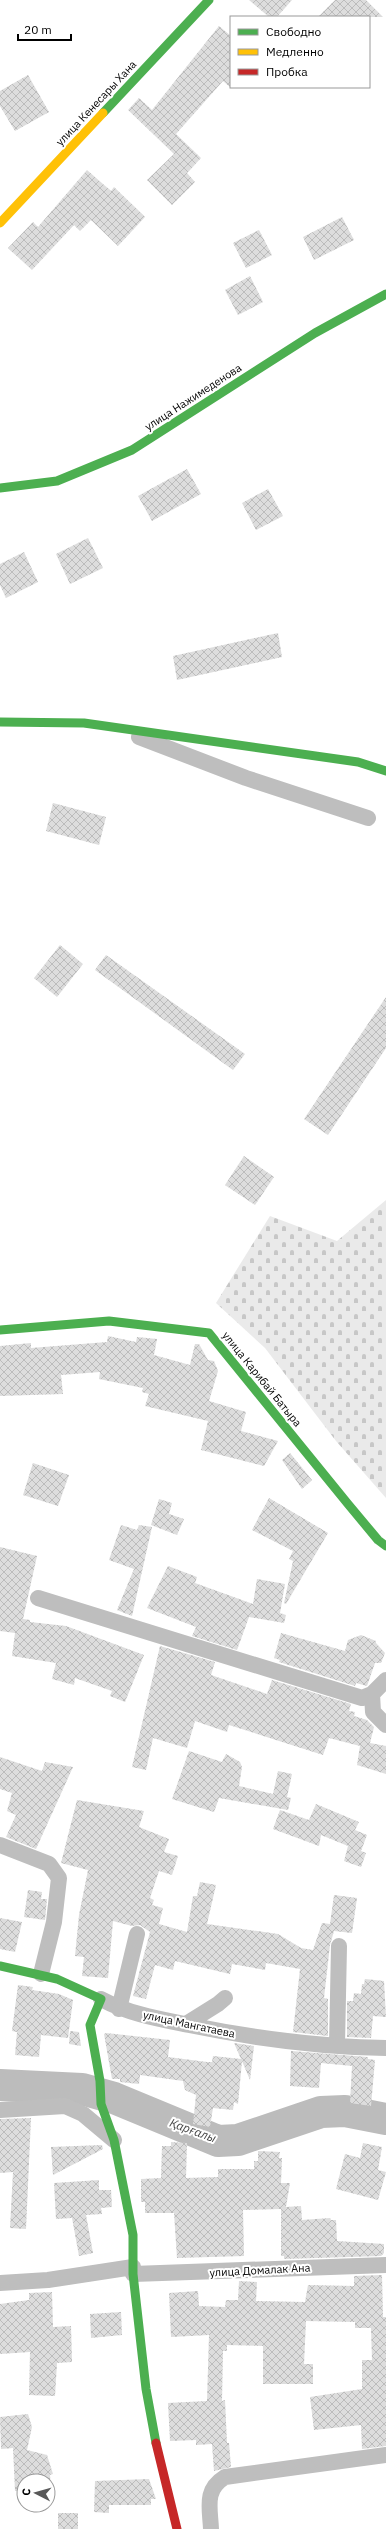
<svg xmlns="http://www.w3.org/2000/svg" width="386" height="2529" viewBox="0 0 386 2529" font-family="'IBM Plex Sans',sans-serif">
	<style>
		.cemetery { fill: url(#cemetery-stones) }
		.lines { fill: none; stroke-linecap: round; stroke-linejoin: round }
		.river { stroke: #bcbcbc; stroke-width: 32 }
		.building { fill: url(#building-cross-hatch) }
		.street { stroke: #bebebe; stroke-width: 16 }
		.fast { stroke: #4caf50; stroke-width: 9 }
		.slow { stroke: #ffc107; stroke-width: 9 }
		.jam { stroke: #c62828; stroke-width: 9 }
		.labels { text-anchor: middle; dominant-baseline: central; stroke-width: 4; stroke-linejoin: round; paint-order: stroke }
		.street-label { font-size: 11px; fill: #000; stroke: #fff }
		.water-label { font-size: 12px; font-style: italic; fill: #414141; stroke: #fff }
	</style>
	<defs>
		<pattern id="cemetery-stones" width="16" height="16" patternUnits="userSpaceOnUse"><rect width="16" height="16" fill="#eaeaea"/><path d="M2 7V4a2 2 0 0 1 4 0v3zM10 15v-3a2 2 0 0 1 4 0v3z" fill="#c7c7c7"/></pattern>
		<pattern id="building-cross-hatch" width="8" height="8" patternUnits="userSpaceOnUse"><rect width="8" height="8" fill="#ddd"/><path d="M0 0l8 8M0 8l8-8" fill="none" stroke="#bcbcbc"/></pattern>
	</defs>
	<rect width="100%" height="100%" fill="#fff"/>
	<path class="cemetery" d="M386 1200V1498L336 1441 265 1348 216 1303 270 1216 337 1241Z"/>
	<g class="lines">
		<path class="river" d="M0 2085 82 2089 114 2098 218 2141 238 2140 321 2112 345 2111 386 2119"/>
	</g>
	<path class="building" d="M249 0H292L277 17H269Z
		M335 0H366L383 17H318Z
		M219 26 231 36V88L223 81 176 134 201 158 187 173 195 182 172 205 147 180 174 154 128 110 139 98 152 110Z
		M28 75 49 112 15 131 0 106V91Z
		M87 170 111 191 114 187 145 217 118 246 91 220 80 231 74 225 32 270 8 248 33 222 38 227Z
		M342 217 354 240 314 260 303 237Z
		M259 230 272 255 246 268 233 243Z
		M250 276 263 302 238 315 225 290Z
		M187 469 201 494 152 521 138 496Z
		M268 489 283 516 256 530 242 503Z
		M88 538 103 568 70 584 56 554Z
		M24 552 38 582 6 598 0 585V564Z
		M278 633 282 657 177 680 173 656Z
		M53 803 106 817 99 845 46 831Z
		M60 945 83 964 57 997 34 978Z
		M106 955 245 1054 233 1070 95 970Z
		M386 997V1048L328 1135 304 1119Z
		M244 1156 274 1177 255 1205 225 1185Z
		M108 1336 136 1342 137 1337 157 1339 154 1355 190 1365 195 1344H199L208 1360 214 1361 218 1371 209 1401 246 1412 241 1431 278 1441 264 1466 201 1450 208 1421 145 1406 149 1394 142 1392 143 1388 99 1379 100 1372 61 1375 63 1394 0 1396V1346L31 1343V1348L107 1342Z
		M290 1453 312 1480 302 1489 282 1460Z
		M33 1463 69 1475 58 1506 23 1495Z
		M269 1498 328 1533 286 1604 284 1603 293 1561 289 1559 293 1551 252 1530Z
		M159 1499 172 1503 169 1514 184 1519 177 1535 151 1525Z
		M121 1525 137 1530 139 1525 152 1527 132 1616 117 1610 134 1569 109 1560Z
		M0 1547 37 1556 23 1619 30 1620V1622L66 1626 144 1655 125 1702 110 1696 112 1691 75 1678 74 1685 52 1679 56 1663 12 1656 15 1633 0 1631Z
		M168 1566 197 1577 195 1583 253 1604 257 1579 285 1584 280 1613 286 1615 284 1623 249 1617 237 1650 192 1636 196 1627 147 1608Z
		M281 1633 345 1651 348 1640 361 1635 376 1641V1643L385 1653 381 1663H375L367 1686 356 1683 355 1686 279 1662 280 1660 274 1658Z
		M160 1646 215 1662 211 1675 267 1694 272 1680 351 1704 349 1711 355 1712 354 1716 367 1720 374 1727 370 1743 386 1746V1774L357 1765 360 1746 329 1738 323 1755 229 1725 227 1732 195 1721 187 1748 153 1738 146 1770 132 1767Z
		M189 1751 222 1762 226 1754 240 1762 242 1767 239 1786 273 1794 278 1771 292 1774 287 1797 291 1798 288 1810 219 1798 214 1812 172 1799Z
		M0 1757 42 1771 45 1762 73 1767 36 1849 6 1837 16 1815 7 1811 12 1793 0 1789Z
		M77 1800 144 1811 139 1827 169 1839 164 1852 178 1856 172 1875 159 1871 150 1898 154 1900 152 1905 163 1908 159 1924 187 1932 193 1896H197L200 1882 216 1885 207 1924 278 1934 301 1948 313 1950 322 1923 330 1924 334 1895 357 1898 352 1933 334 1931 330 1945 324 1998 328 1999V2036L293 2032 300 1969 266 1963 265 1970 232 1964 230 1974 175 1961 173 1970 155 1965 146 1999 133 1996 150 1932 140 1925 132 1926 113 1921 108 1978 82 1976 84 1957 75 1956 79 1915 88 1870 61 1863Z
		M316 1804 359 1822 355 1830 367 1835 361 1851 366 1853 361 1867 344 1861 348 1846 321 1835 319 1846 273 1829 280 1810 309 1820Z
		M28 1890 42 1892 41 1899H47L45 1920 24 1917Z
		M0 1918 22 1922 15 1952 0 1949Z
		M365 1979 384 1981 386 2017 373 2016 371 2038 347 2037V2001H353L354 1993 361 1994 362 1984H364Z
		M18 1985 33 1987 32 1990 59 1994 73 2000 68 2038 41 2035 39 2057 15 2055 17 2032 12 2031Z
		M70 2031 79 2032 81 2046 69 2044Z
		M106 2033 170 2040 168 2057 207 2062H212L213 2056 241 2059 234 2043 254 2046 250 2080 242 2061 238 2104 234 2102 233 2110 213 2108 210 2127 193 2124 196 2095 185 2090 183 2081 140 2075 139 2084 120 2082V2079H112L104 2034Z
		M291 2051 368 2057V2059L375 2060 371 2106 350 2103 352 2066 321 2063 319 2088 290 2086Z
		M31 2118 26 2229 10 2228 13 2172 0 2173V2119Z
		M171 2142 187 2143 186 2178 218 2177V2169H254V2161H258V2151L280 2152 279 2158H282L281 2183H290L286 2207 301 2206 302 2220 330 2218 331 2220H336L337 2241 384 2244V2253L381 2256 284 2259V2256H281V2209L243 2210 244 2256 177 2258 174 2213H145V2202H141V2179L161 2178 162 2146H171Z
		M363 2143 382 2147 378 2170 386 2172 378 2200 336 2189 345 2154 360 2158Z
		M102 2145 103 2149 53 2175 51 2147Z
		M99 2180V2190H111L112 2207 101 2208 102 2214 86 2215 93 2253 79 2256 72 2218 56 2219 54 2183Z
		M382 2275 383 2317H386V2446L362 2449 361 2425 314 2430 310 2397 362 2389V2360H372L371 2328H355V2322L306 2321 304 2364H313V2384H263V2346L227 2345V2351H223L222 2401 225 2400 227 2443H229L231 2467 214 2471 212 2444 196 2445V2440L170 2441 168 2403 207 2401 209 2335 171 2337 169 2293 198 2291 199 2306 225 2307 226 2300H238L239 2281 257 2282 256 2301 305 2302 308 2285 354 2286V2276Z
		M52 2292 53 2327 71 2326 72 2362 57 2363 55 2396 29 2395 30 2352 0 2354V2304L29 2300V2293Z
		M121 2312 122 2335 91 2338 90 2314Z
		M28 2414 32 2427 27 2450 47 2455 53 2474 50 2475 51 2490H48V2481H24V2491H15L13 2448 1 2449 0 2417Z
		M149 2479 156 2499H151V2505H109V2513L94 2512 95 2481Z
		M58 2513H78V2529H58Z"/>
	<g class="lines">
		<path class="street" d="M139 737 246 778 368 818
			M38 1598 362 1698 372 1694 386 1680
			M372 1694 373 1712 386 1725
			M0 1845 49 1864 59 1878 54 1922 41 1974
			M101 1999C129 2014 159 2019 189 2025 253 2038 320 2047 386 2048
			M119 2009 137 1934
			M186 2024 218 2004 225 1998
			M337 2045 339 1946
			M0 2110 65 2106 83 2114 114 2140
			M133 2274 386 2265
			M0 2283 48 2280 133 2267
			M211 2529C210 2507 204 2490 225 2477L386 2455"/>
		<path class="fast" d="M103 113 209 0
			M0 488 57 481 132 450 315 333 386 294
			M0 722 84 723 358 762 386 771
			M0 1330 109 1321 209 1333 348 1504 378 1540 386 1546
			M0 1966 57 1979 101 1999 90 2025 100 2081 101 2104 114 2140 133 2235V2274L146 2389 156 2443"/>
		<path class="slow" d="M0 223 103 113"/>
		<path class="jam" d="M156 2443 177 2529"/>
	</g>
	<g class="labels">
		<g class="street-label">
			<text transform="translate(96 103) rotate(-47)">улица Кенесары Хана</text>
			<text transform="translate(193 397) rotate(-33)">улица Нажимеденова</text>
			<text transform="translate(262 1379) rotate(51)">улица Карибай Батыра</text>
			<text transform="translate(189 2024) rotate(12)">улица Мангатаева</text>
			<text transform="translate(260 2270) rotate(-3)">улица Домалак Ана</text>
		</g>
		<g class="water-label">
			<text transform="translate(193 2130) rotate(20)">Қарғалы</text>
		</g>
	</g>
	<rect x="230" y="16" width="140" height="72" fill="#ffffff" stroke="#999999"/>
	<rect x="238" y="29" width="20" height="6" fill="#4caf50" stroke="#999999"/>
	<text x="266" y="36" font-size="12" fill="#000000">Свободно</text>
	<rect x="238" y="49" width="20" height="6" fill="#ffc107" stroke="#999999"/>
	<text x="266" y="56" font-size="12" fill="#000000">Медленно</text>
	<rect x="238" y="69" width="20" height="6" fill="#c62828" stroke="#999999"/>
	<text x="266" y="76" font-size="12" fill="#000000">Пробка</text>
	<g transform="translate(36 2493) rotate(276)"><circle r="19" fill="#ffffff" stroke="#999999"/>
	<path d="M0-3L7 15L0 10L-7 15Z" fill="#595959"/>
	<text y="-6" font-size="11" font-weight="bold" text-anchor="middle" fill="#000000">С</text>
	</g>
	<path d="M18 34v6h53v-6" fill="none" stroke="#000000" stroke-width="2"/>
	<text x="24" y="34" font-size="12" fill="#000000" stroke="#ffffff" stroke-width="3" paint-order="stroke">20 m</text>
</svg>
